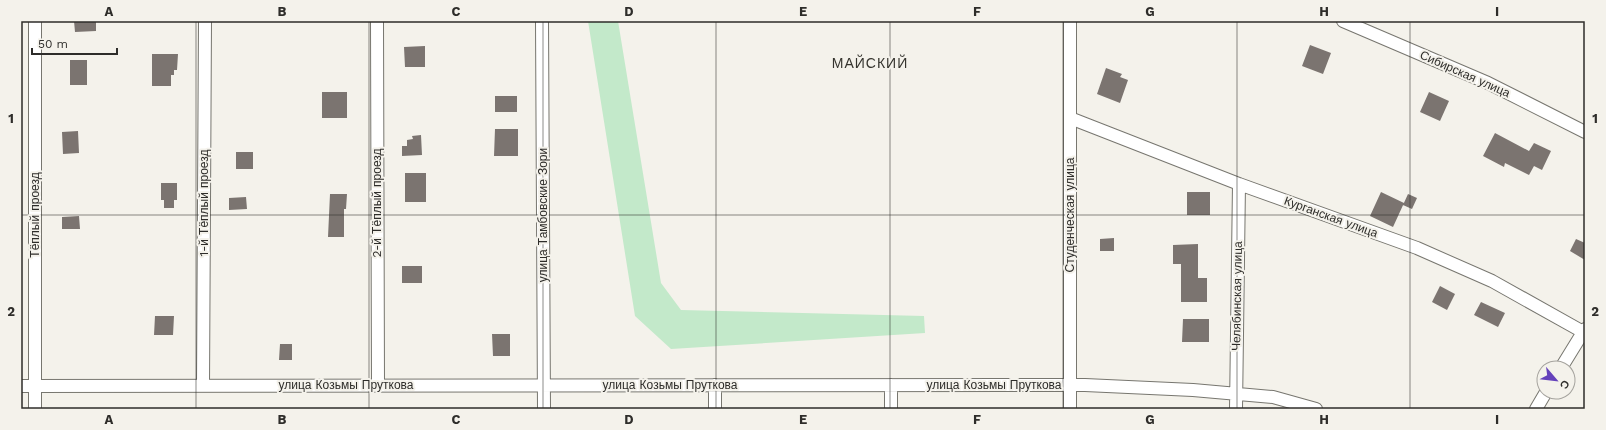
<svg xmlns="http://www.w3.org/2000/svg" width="1606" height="430" viewBox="0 0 1606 430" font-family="'Work Sans',sans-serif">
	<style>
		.green { fill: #c3e9ca }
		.building { fill: #7b7470 }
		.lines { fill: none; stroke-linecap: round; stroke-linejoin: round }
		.minor-casing { stroke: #77766f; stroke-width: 14 }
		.minor { stroke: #fff; stroke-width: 12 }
		.grid { fill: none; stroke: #2e2d2a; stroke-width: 1; stroke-opacity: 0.55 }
		.labels { text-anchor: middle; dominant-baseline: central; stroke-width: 4; stroke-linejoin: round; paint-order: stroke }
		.street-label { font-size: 12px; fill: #2e2d2a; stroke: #f4f2eb }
		.quarter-label { font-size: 14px; letter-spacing: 1px; fill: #35342e; stroke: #f4f2eb }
		.neatline { fill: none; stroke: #2e2d2a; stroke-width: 1.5 }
		.grid-label { font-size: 13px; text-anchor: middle; font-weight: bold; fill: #2e2d2a }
	</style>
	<rect width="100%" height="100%" fill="#f4f2eb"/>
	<path class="green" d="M588 21H618L661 283 681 310 924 316 925 333 671 349 635 316Z"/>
	<path class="building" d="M74 21H96V31L75 32Z
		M1310 45 1331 53 1323 74 1302 66Z
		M425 46V67H405L404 47Z
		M152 54H178L177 70H174V75H171V86H152Z
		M70 60H87V85H70Z
		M1106 68 1122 74 1120 77 1128 80 1120 103 1097 94Z
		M322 92H347V118H322Z
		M1429 92 1449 101 1440 121 1420 112Z
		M495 96H517V112H495Z
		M495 129H518V156H494Z
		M78 131 79 153 63 154 62 132Z
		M1495 133 1529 151 1534 143 1551 151 1542 170 1534 166 1529 175 1505 163 1504 167 1483 156Z
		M421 135 422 155 402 156V146H407V140L413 139 412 136Z
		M236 152H253V169H236Z
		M405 173H426V202H405Z
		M161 183H177V200H174V208H164V200H161Z
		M1187 192H1210V215H1187Z
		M1381 192 1404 203 1393 227 1370 216Z
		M330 194H347L346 209H344V237H328Z
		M1408 194 1417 198 1412 209 1403 205Z
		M246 197 247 209 229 210V198Z
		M79 216 80 229H62V217Z
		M1114 238V251H1100V239Z
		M1576 239 1585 243V260L1570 251Z
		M1198 244V278H1207V302H1181V264H1173V245Z
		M402 266H422V283H402Z
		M1440 286 1455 294 1447 310 1432 302Z
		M1481 302 1505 313 1498 327 1474 315Z
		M155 316H174L173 335H154Z
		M1183 319H1209V342H1182Z
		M492 334H510V356H493Z
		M280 344H292V360H279Z"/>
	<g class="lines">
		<g class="minor-casing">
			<path id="minor" d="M35 21V409
				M377 21 378 385
				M542 21 544 409
				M1070 21V409
				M1343 21 1488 83 1585 132
				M1070 118 1239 184 1417 248 1492 281 1585 333
				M1561 368 1585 329
				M715 385V409
				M891 385V409
				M21 386 1085 385 1193 390 1273 397 1316 409
				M203 386 205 21
				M1236 409 1239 184
				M1536 409 1546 392"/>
		</g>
		<use href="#minor" class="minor"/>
	</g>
	<path class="grid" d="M196 21V409M369 21V409M543 21V409M716 21V409M890 21V409M1063 21V409M1237 21V409M1410 21V409M21 215H1585"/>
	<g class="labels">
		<g class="street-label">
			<text transform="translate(1465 74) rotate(24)">Сибирская улица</text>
			<text transform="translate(204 203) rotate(-90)">1-й Тёплый проезд</text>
			<text transform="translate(377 203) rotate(-90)">2-й Тёплый проезд</text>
			<text transform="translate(35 215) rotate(-90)">Тёплый проезд</text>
			<text transform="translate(543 215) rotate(-90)">улица Тамбовские Зори</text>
			<text transform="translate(1070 215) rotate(-90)">Студенческая улица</text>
			<text transform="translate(1331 217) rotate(20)">Курганская улица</text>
			<text transform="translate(1237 296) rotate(-89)">Челябинская улица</text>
			<text x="346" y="385">улица Козьмы Пруткова</text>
			<text x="670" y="385">улица Козьмы Пруткова</text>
			<text x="994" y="385">улица Козьмы Пруткова</text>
		</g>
		<g class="quarter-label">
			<text x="870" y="63">МАЙСКИЙ</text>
		</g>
	</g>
	<rect width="1606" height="430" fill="none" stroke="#f4f2eb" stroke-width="44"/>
	<g transform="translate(1556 380) rotate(118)"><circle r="19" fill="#f4f2eb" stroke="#a5a39e"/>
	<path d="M0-3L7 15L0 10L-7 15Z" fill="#6542bb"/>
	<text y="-6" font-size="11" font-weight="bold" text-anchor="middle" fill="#2e2d2a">С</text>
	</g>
	<path d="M32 48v6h85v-6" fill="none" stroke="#2e2d2a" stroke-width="2"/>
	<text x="38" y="48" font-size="12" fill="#2e2d2a" stroke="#f4f2eb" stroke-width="3" paint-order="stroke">50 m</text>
	<rect x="22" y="22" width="1562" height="386" class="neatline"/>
	<g class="grid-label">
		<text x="109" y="16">A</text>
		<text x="282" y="16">B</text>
		<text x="456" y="16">C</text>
		<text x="629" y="16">D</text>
		<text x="803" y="16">E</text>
		<text x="977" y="16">F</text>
		<text x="1150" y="16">G</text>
		<text x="1324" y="16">H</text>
		<text x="1497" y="16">I</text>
		<text x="11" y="123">1</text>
		<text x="1595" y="123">1</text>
		<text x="11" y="316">2</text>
		<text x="1595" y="316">2</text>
		<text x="109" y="424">A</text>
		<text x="282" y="424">B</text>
		<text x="456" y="424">C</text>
		<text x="629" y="424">D</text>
		<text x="803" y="424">E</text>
		<text x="977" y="424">F</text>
		<text x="1150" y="424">G</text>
		<text x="1324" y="424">H</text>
		<text x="1497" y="424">I</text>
	</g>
</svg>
